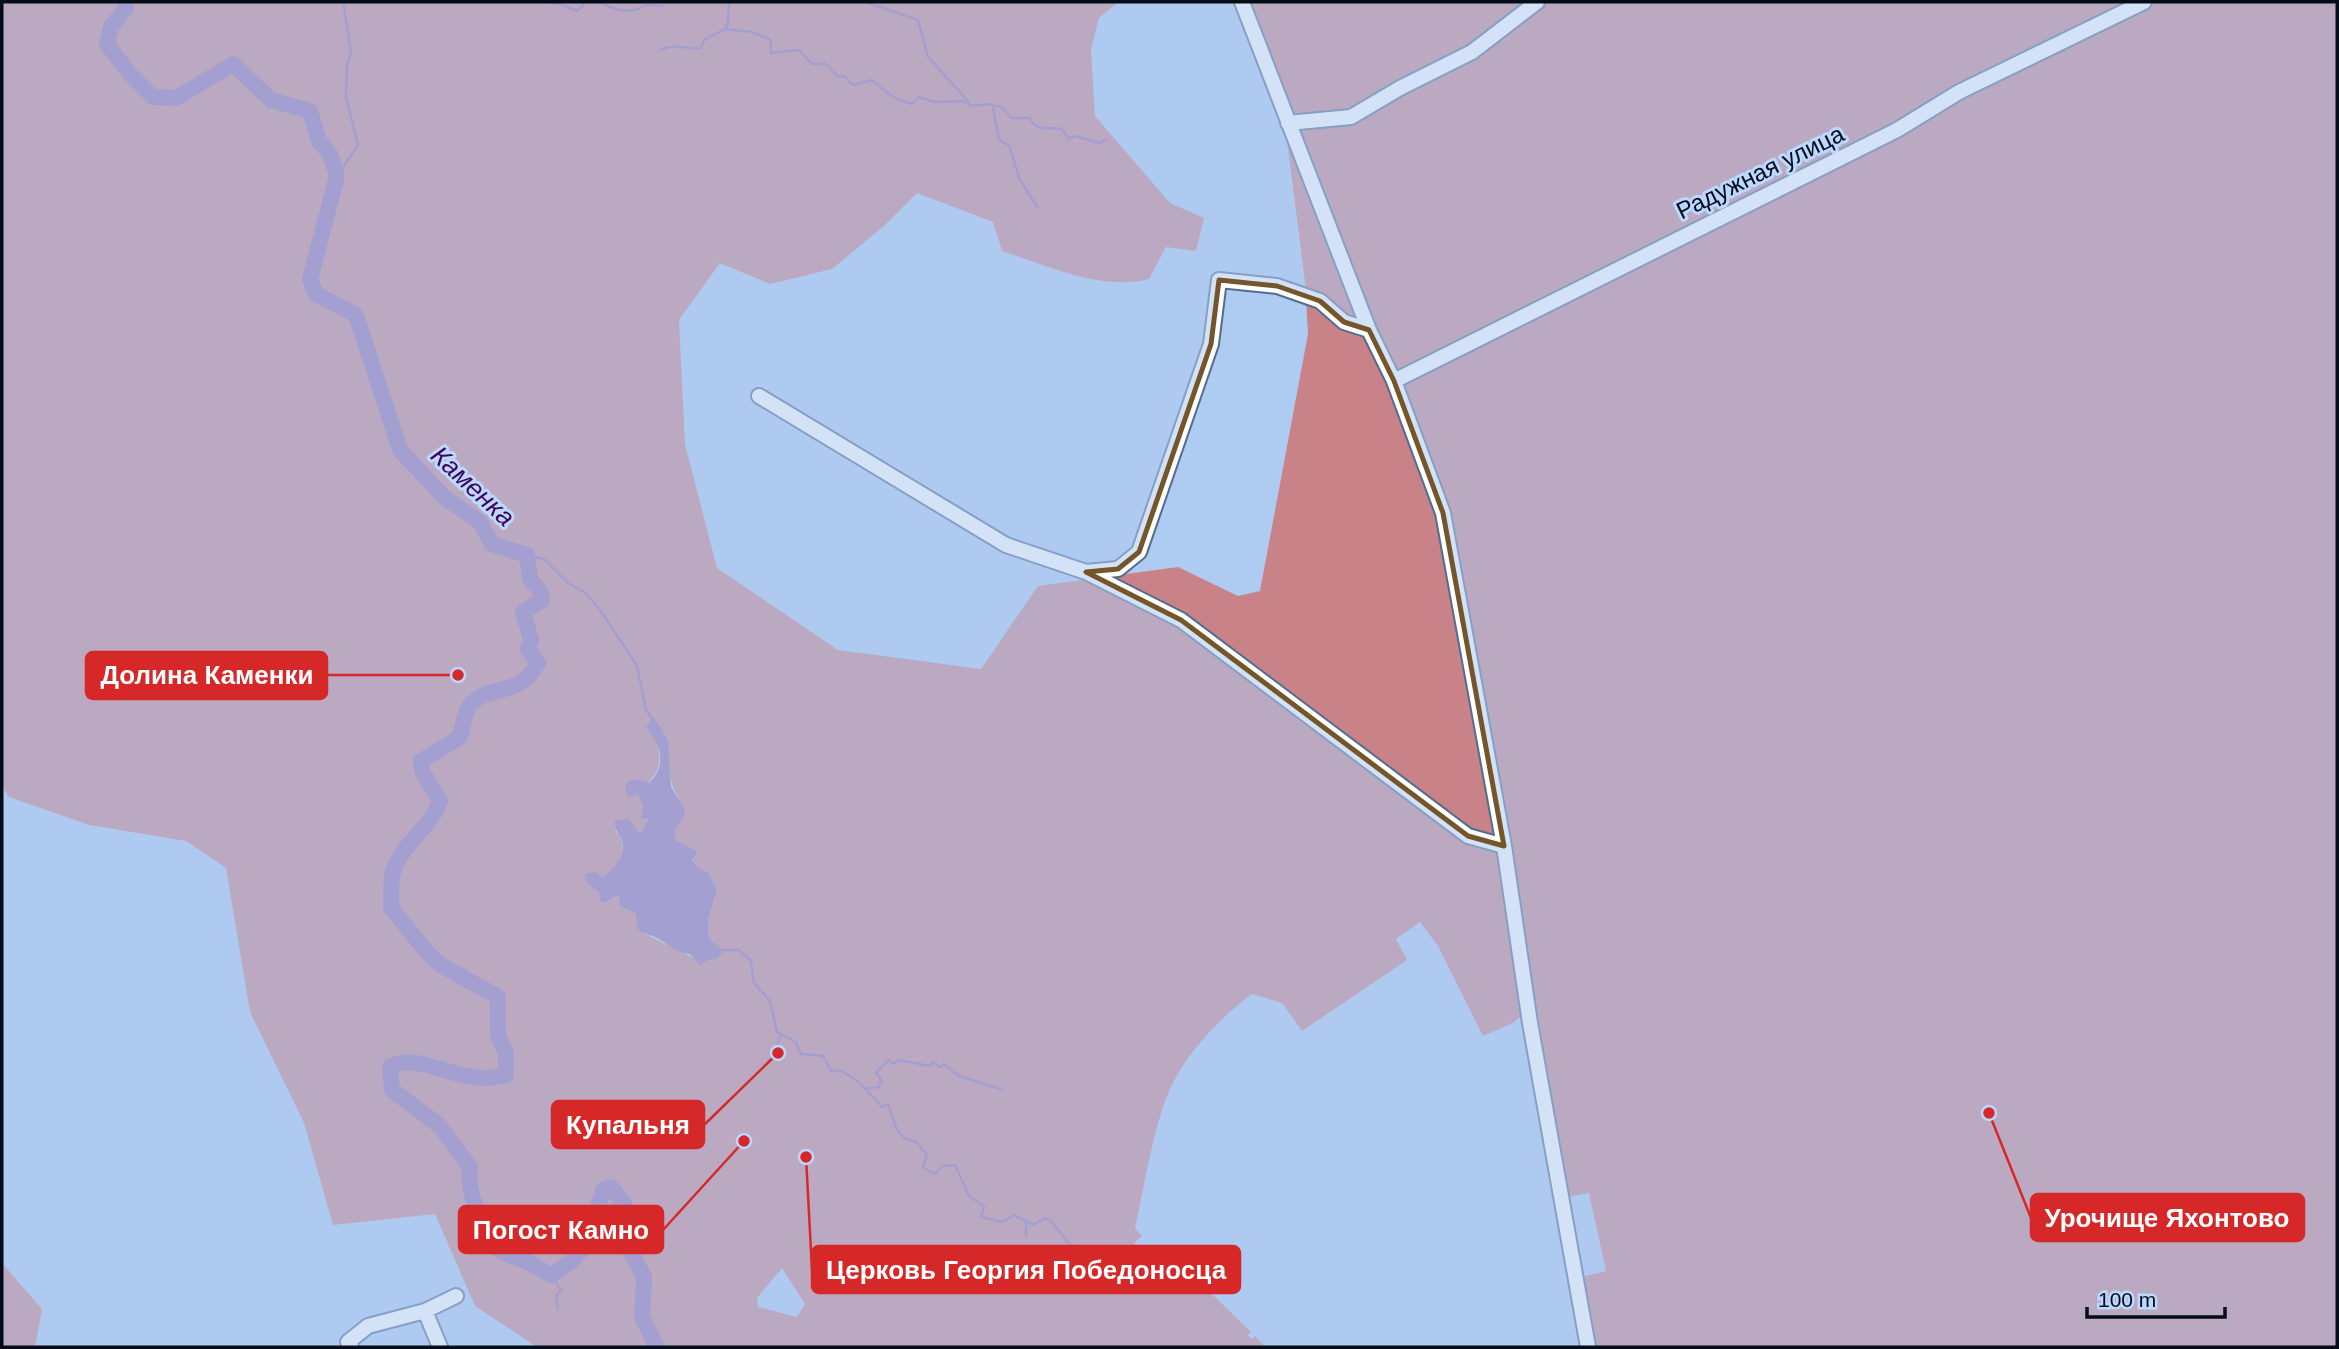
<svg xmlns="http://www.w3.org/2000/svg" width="2339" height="1349" viewBox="0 0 2339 1349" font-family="Arial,sans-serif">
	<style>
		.green { fill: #c98287; fill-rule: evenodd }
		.water { fill: #976aaa }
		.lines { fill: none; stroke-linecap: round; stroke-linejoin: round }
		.stream { stroke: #976aaa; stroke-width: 2.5 }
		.river { stroke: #976aaa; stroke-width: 16 }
		.minor-casing { stroke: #536d8f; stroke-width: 18 }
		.minor { stroke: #fff; stroke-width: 14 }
		.marked { fill: none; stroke: #74562a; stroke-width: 5; stroke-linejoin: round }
		.labels { text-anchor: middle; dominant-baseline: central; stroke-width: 6; stroke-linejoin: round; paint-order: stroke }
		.street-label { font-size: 24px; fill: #040c18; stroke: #bbd8ff }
		.water-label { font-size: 26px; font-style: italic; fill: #430458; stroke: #bbd8ff }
		.leader { fill: none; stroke: #d62828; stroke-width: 2.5 }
		.callout-dot { fill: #d62828; stroke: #bbd8ff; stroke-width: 2.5 }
		.callout { fill: #d62828; stroke: #d62828; stroke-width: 2.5 }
		.callout-label { font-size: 26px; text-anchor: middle; font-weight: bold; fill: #fff }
	</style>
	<rect width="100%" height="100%" fill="#aecbf1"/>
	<path class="green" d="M2 2H1118L1099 18 1091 49 1095 116 1170 203 1204 218 1196 251 1166 247 1149 279C1100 291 1049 266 1002 251L993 222 917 193 884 226 832 269 770 284 720 263 679 320 685 444 717 568 838 650 981 669 1038 586 1178 567 1238 596 1260 591 1308 334 1305 282 1286 132 1234 2H2337V1347H1594L1582 1277 1606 1271 1589 1193 1568 1197 1533 1008 1511 1024 1483 1036 1438 946 1420 922 1396 939 1407 960 1302 1031 1282 1003 1252 994C1221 1017 1187 1052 1171 1087 1153 1126 1145 1185 1135 1228L1142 1236 1134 1243 1140 1250 1149 1244 1213 1295 1251 1332 1248 1335 1251 1339 1255 1336 1266 1347H537L475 1306 435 1214 333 1225 304 1123 250 1012 226 868 186 841 89 825 9 797 2 786ZM655 723C678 745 662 774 679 799L673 831 676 840 698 852 692 859 700 869 708 872 717 890 708 922 709 938 715 943 696 959 645 934 636 914 620 906V898L616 896 606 903 601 902C596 867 640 862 615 830L635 828 640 834 649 817 641 819 643 805 638 794C669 762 658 763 655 723ZM782 1268 805 1304 797 1317 758 1307 757 1298Z
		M2 1263 42 1309 35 1347H2Z"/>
	<path class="water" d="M651 718 668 740 671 787 685 810 684 817 674 831 676 840 698 852 692 860 700 869 708 872 717 890 708 921 709 938 723 951 717 959 708 960 700 965 690 954C674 952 671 946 659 939 652 935 644 934 637 929L636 914 620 906V898L616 896 605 903 600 902 599 892 587 883 584 874 596 872 603 878C614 867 630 853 620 837 617 830 615 829 615 820L629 819 640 834 649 818 641 819 643 805 638 795 628 796 625 788 628 781 639 780 649 783C667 767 662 744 646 728Z"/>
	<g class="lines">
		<path class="stream" d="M544 2 561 4 577 11 586 2
			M602 2C612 11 634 14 646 5L662 6 664 2
			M866 2 918 20 928 57 969 102
			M725 29 728 24 729 2
			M660 50C679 42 683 50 701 48L704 40 725 29 752 32 771 40V53L799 50 812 64H826L838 77 844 76 853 85 872 80C886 91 893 100 912 104L918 97 935 102 963 101 972 106 987 104 1002 107 1011 118H1029C1038 133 1049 126 1062 129L1069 139 1074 136 1100 143 1106 139
			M993 108 999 139 1010 147 1019 178 1037 207
			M337 176 358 145 346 97 347 66 351 52 343 2
			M527 555 544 559 568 583 586 593 603 614 637 666 646 710 662 731
			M722 950H739L751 961 754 983 770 1001 777 1032 796 1042 801 1054 823 1056 831 1071H842L860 1083 882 1107 888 1104 897 1130 904 1138 916 1142 927 1154 923 1167 934 1174 943 1166 955 1165 969 1196 984 1206 981 1217 1002 1222 1014 1215 1033 1225 1045 1218 1052 1222 1070 1245 1087 1248 1097 1261 1127 1275 1139 1269
			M772 1057 777 1054 776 1048 781 1035
			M768 1060 770 1059
			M864 1089 879 1087 881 1080 876 1072 889 1060 893 1064 899 1060 930 1066 933 1062 940 1067 944 1064 959 1076 1001 1089
			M1026 1220V1236
			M552 1275 561 1291 556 1296 558 1309"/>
		<path class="river" d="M125 2 126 8 111 27 107 44 129 73 153 97 176 98 233 64 271 100 310 111 319 141 330 154 337 176 310 279 316 294 356 315 400 450 444 497 480 522 492 544 527 555 530 579 540 591 542 600 523 612 531 640 528 649 538 663C519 699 489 683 470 705 464 712 463 728 460 737L421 761 422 771 440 801C432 825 407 840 396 864 389 877 392 894 391 908 403 921 429 958 441 965 459 976 479 986 498 997V1036L506 1053V1075C462 1089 418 1049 390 1067L392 1090 440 1126 470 1167C467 1185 477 1222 492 1234L491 1243C502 1256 518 1256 532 1264 540 1268 543 1273 552 1275L572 1261 584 1247C583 1217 598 1217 603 1190L611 1187 624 1203 611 1214 644 1277 642 1317 657 1347"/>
		<g class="minor-casing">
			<path id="minor" d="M1242 2 1369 330 1394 381 1443 513 1504 846 1530 1023 1588 1347
				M1288 123 1351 117 1400 88 1472 52 1537 2
				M1394 381 1897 130 1959 92 2144 2
				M759 396 1006 545 1086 572 1181 620 1468 836 1504 846
				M1086 572 1118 569 1139 552 1211 344 1219 280 1277 286 1320 301 1344 322 1369 330
				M425 1311 440 1347
				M351 1347 348 1342 368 1326 425 1311 456 1296"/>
		</g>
		<use href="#minor" class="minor"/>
	</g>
	<path d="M0 0H2339V1349H0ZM1219 280 1277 286 1320 301 1344 322 1369 330 1394 381 1443 513 1504 846 1468 836 1181 620 1086 572 1118 569 1139 552 1211 344Z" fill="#aecbf1" fill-opacity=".55" fill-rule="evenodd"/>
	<path class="marked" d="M1219 280 1277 286 1320 301 1344 322 1369 330 1394 381 1443 513 1504 846 1468 836 1181 620 1086 572 1118 569 1139 552 1211 344Z"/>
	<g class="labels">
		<g class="street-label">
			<text transform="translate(1760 172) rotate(-26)">Радужная улица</text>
		</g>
		<g class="water-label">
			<text transform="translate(473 486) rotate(43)">Каменка</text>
		</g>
	</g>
	<path class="leader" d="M458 675L327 675M778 1053L704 1125M1989 1113L2031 1218M744 1141L663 1230M806 1157L812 1270"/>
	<g class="callout-dot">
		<circle cx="458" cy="675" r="7"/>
		<circle cx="778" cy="1053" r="7"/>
		<circle cx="1989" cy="1113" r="7"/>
		<circle cx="744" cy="1141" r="7"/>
		<circle cx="806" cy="1157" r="7"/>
	</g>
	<g class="callout">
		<rect x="86" y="652" width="241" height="47" rx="7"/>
		<rect x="552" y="1101" width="152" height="47" rx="7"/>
		<rect x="2031" y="1194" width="273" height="47" rx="7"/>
		<rect x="459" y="1206" width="204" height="47" rx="7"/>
		<rect x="812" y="1246" width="428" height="47" rx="7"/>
	</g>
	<g class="callout-label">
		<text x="207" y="684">Долина Каменки</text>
		<text x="628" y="1134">Купальня</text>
		<text x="2167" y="1227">Урочище Яхонтово</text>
		<text x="561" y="1239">Погост Камно</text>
		<text x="1026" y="1279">Церковь Георгия Победоносца</text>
	</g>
	<rect width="2339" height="1349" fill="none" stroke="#040c18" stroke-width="7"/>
	<path d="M2087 1307v10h138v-10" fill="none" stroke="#040c18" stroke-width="3.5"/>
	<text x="2098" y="1307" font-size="21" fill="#040c18" stroke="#bbd8ff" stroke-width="5" paint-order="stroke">100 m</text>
</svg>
